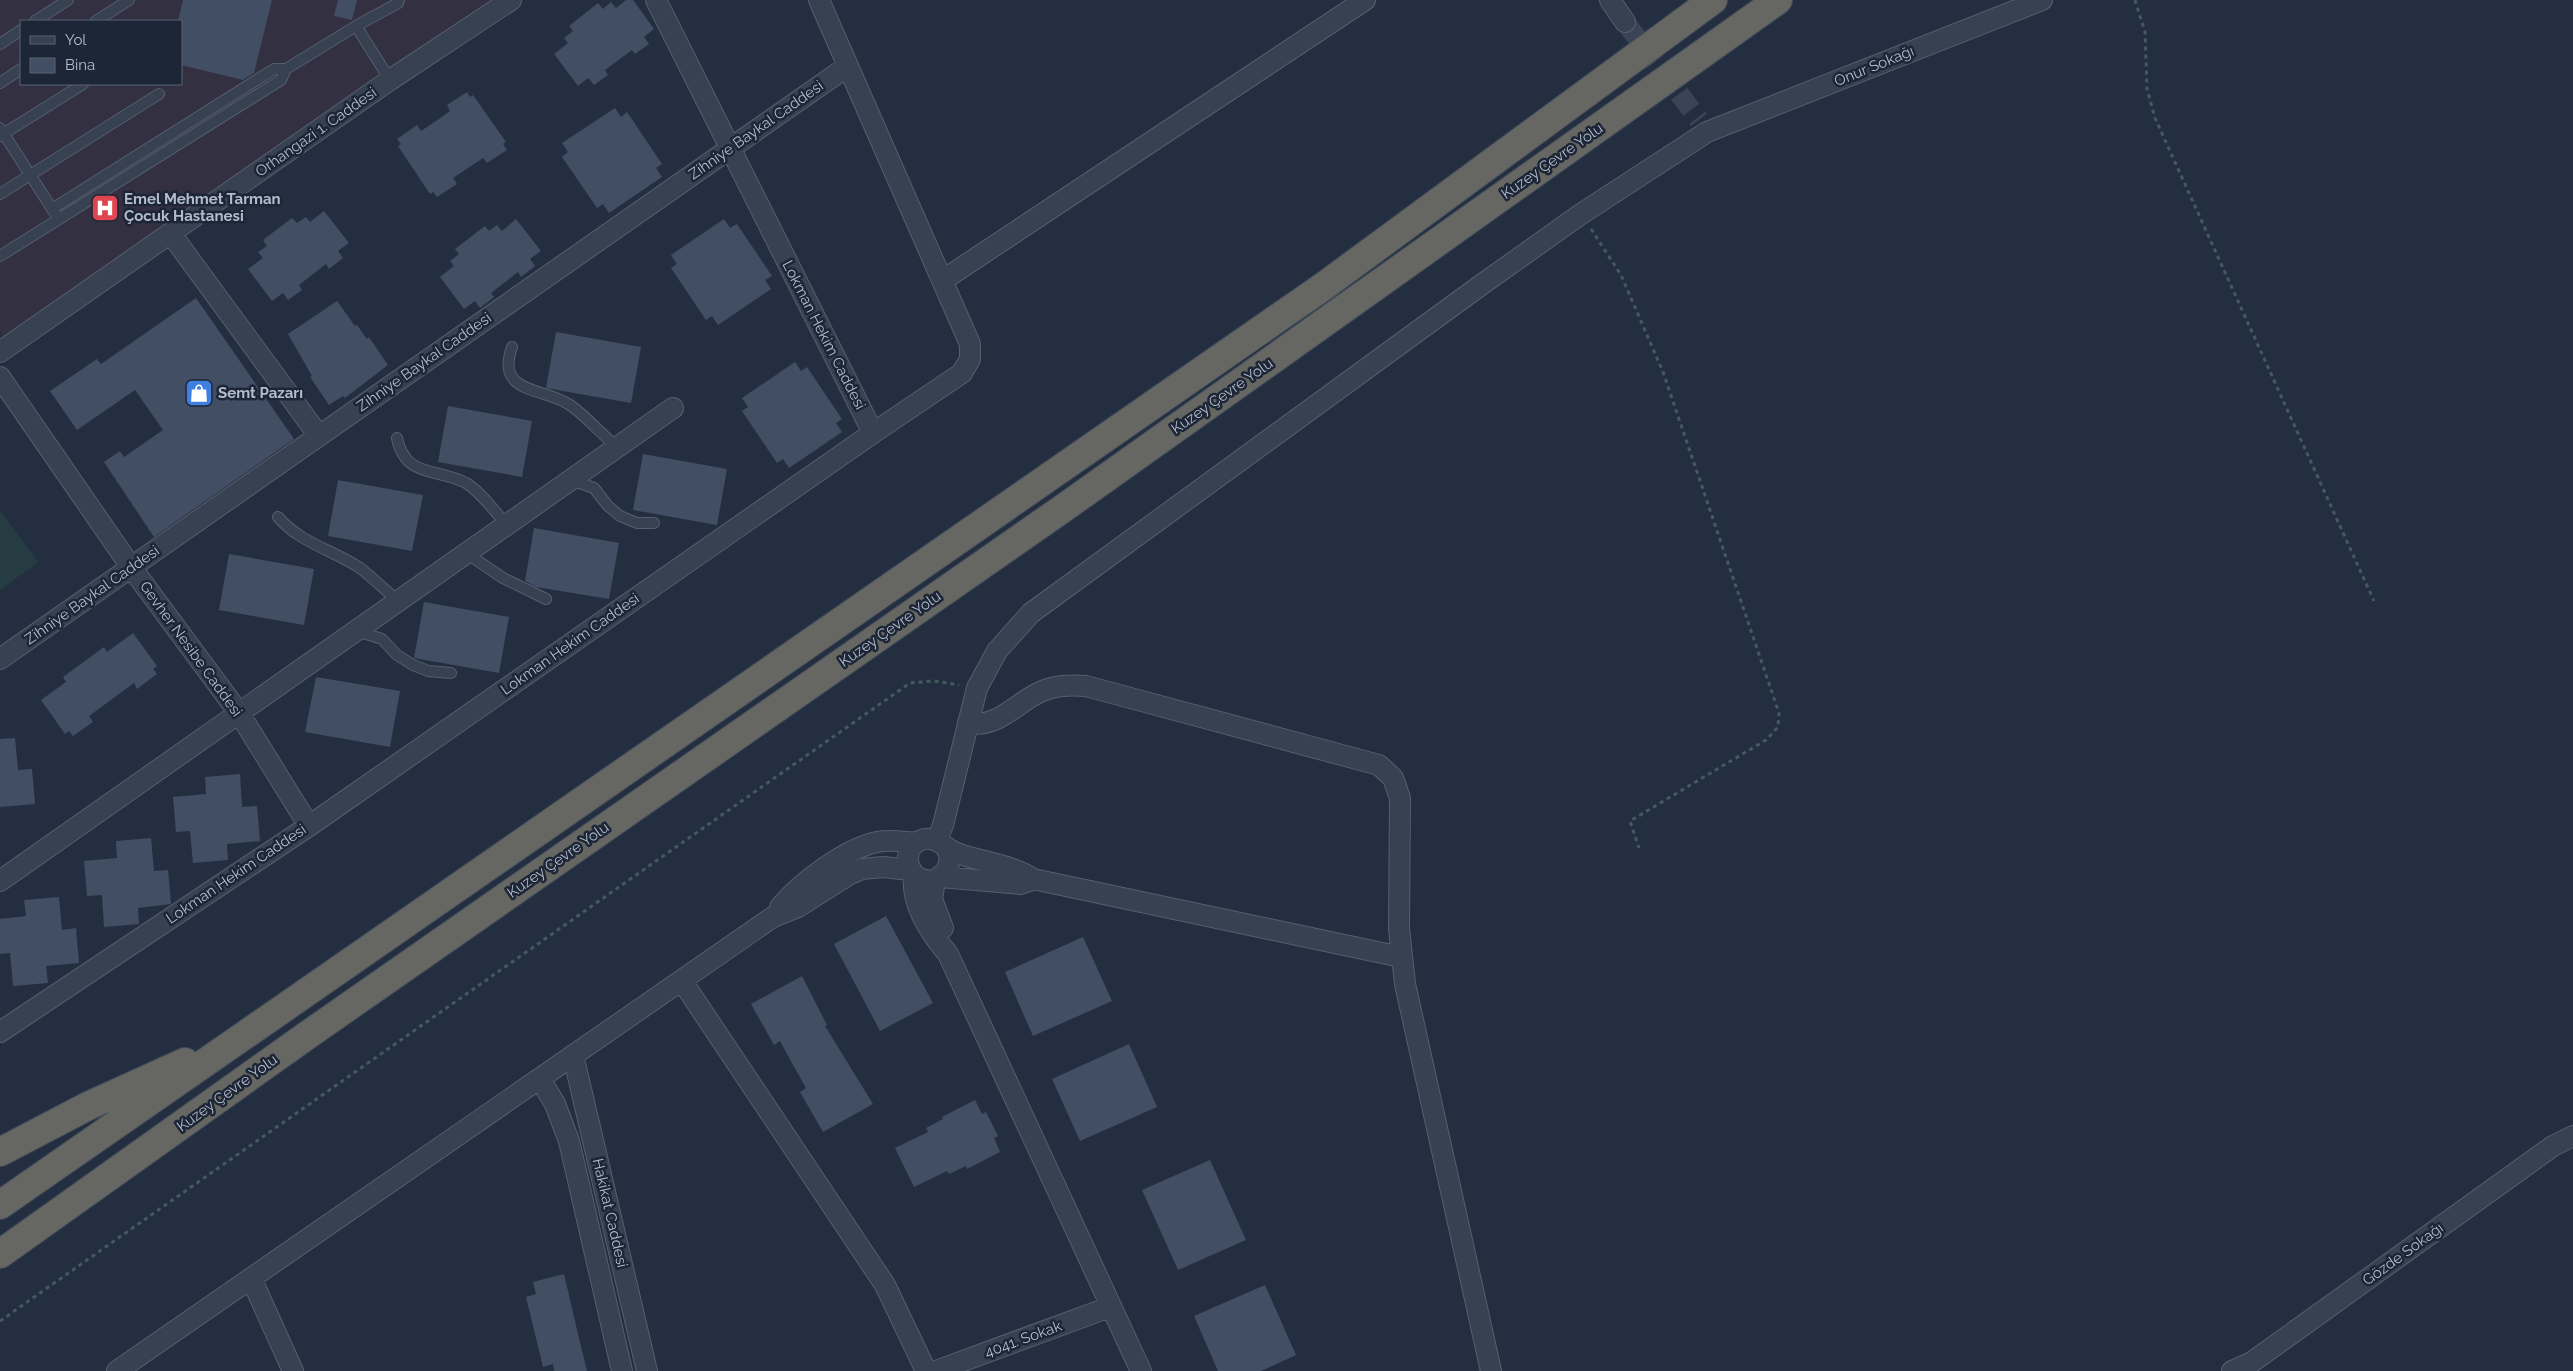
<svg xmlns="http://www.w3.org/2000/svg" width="2573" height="1371" viewBox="0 0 2573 1371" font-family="Raleway,sans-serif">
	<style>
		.medical { fill: #333041; fill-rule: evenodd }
		.green { fill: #253d42 }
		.building { fill: #424e63 }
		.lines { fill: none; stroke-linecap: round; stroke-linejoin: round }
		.minor-tunnel { stroke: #394456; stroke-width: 20; stroke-dasharray: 20 10; stroke-linecap: butt }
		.service-casing { stroke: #555f6e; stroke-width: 12 }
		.minor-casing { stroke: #555f6e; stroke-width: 22 }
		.trunk-casing { stroke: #424c5b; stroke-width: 30 }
		.path { stroke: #435a5f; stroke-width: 3; stroke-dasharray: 4 4; stroke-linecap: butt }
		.service { stroke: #374151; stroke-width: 10 }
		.minor { stroke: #374151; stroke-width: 20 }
		.trunk { stroke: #666662; stroke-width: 28 }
		.labels { text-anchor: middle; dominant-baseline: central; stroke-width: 5; stroke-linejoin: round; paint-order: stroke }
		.street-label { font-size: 15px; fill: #b4bccb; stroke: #1c2636 }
		.poi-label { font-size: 15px; font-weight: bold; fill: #b4bccb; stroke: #1c2636; text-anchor: start }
	</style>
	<rect width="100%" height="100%" fill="#232f41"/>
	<path class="medical" d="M0 0H510L10 347 0 332ZM21 21H181V84H21Z"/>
	<path class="green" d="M0 510 38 562 0 590Z"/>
	<path class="building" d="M183 0H272L254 73 243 80 181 65V21H178Z
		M338 0H357L352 20 334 16Z
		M626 0H633L654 29 644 37 649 44 635 54 632 50 605 70 608 75 594 85 588 78 578 86 554 54 568 43 564 38 573 31 569 26 598 3 603 9 611 2 616 8Z
		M467 92 470 97 473 95 506 142 503 144 507 150 487 163 483 158 453 178 457 184 437 197 433 192 430 194 398 146 401 144 397 139 417 125 421 131 436 121 450 111 447 105Z
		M615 108 621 117 627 112 662 164 656 168 662 177 609 213 603 204 597 208 562 157 568 152 562 143Z
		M324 211 349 243 338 251 343 258 329 269 326 264 299 285 302 290 288 300 283 293 272 301 248 269 263 258 258 252 267 246 263 240 292 218 297 223 306 217 310 222Z
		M516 219 541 251 530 259 535 266 521 277 518 272 491 293 494 297 480 308 475 301 464 309 440 277 454 266 450 261 459 254 455 249 485 226 489 231 497 225 502 231Z
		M724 219 730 228 737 224 772 276 765 280 771 289 718 325 712 316 706 320 671 268 677 264 671 255Z
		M196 298 294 439 154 537 104 462 120 451 124 457 163 430 135 390 77 430 50 391 97 359 101 364Z
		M337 301 355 326 357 325 367 339 369 337 388 365 345 398 343 396 329 405 310 377 312 376 288 334Z
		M556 332 641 347 631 403 546 388Z
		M795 362 801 371 807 367 842 419 836 423 842 432 789 468 783 459 777 463 742 411 748 407 742 398Z
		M448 406 532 421 522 477 438 462Z
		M643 454 727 469 717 525 633 510Z
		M338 480 423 495 412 551 328 536Z
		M534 528 619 543 609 599 536 587 525 581Z
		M229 554 314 569 304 625 219 610Z
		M424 602 509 617 499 673 414 658Z
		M133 633 157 666 153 669 157 674 137 689 134 683 89 716 93 722 73 736 69 731 65 734 41 700 66 682 63 677 89 658 104 647 107 652Z
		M316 677 400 691 390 747 305 732Z
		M15 738 18 770 32 769 35 804 0 807V739Z
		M240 774 242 807 257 806 260 841 227 844 228 860 193 863 190 831 176 832 173 797 206 794 205 777Z
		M151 838 154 871 168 870 171 904 138 908 139 924 104 927 102 895 87 896 84 861 117 858 116 841Z
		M59 897 62 930 76 928 79 963 46 966 48 983 13 986 10 953 0 954V919L26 916 24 900Z
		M886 916 933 1003 880 1031 834 944Z
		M1083 937 1112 1001 1033 1036 1005 972Z
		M802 976 827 1025 825 1026 873 1104 823 1132 800 1092 806 1088 793 1065 780 1041 774 1045 751 1004Z
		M1129 1044 1157 1107 1080 1141 1052 1079Z
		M975 1100 982 1114 986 1112 998 1136 994 1138 1000 1152 967 1169 966 1166 949 1174 947 1171 914 1187 895 1148 928 1132 926 1128 943 1119 942 1117Z
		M1210 1160 1246 1240 1178 1270 1142 1190Z
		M564 1274 578 1334 587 1371H554L553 1364 543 1367 526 1297 536 1294 533 1282Z
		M1265 1285 1296 1355 1261 1371H1218L1194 1316Z"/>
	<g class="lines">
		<path class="minor-tunnel" d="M1625 22 1699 120"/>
		<g class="service-casing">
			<path id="service" d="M35 21 68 0
				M96 21 129 0
				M356 26 398 3 399 0
				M0 44 21 30
				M0 83 21 69
				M0 128 56 215
				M0 136 83 84
				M0 194 159 94
				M52 209 274 69H286L356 26 390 80
				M0 256 281 80 286 69
				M512 347C495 395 544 387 570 405 585 415 602 435 617 447
				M397 438C405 478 437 468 466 483 481 492 495 512 507 525
				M571 480 594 488 608 506 620 516 637 523H654
				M278 517C300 543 333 550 360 568 373 578 385 590 398 601
				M466 553 503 578 546 599
				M357 631 382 639 397 655 413 665 428 671 451 673"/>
		</g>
		<g class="minor-casing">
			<path id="minor" d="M819 0 970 344V359L962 373 873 433
				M1610 0 1625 22
				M171 234 319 436
				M943 280 1365 0
				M0 352 390 80 511 0
				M0 377 131 567 239 713 309 826
				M0 659 848 66
				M968 723C997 729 1016 703 1040 692 1055 685 1070 685 1086 686L1379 765 1393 778 1400 798 1399 928 1405 984 1491 1371
				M937 840 943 825 977 688 997 651 1031 613 1481 285 1581 214 1707 132 2042 0
				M947 850 950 857 947 871 935 880C915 883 903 867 910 848 916 842 922 838 930 839 941 840 947 850 957 853 981 862 1013 865 1033 879L1401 957
				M914 876C911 904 930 933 948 954L1141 1371
				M941 877 1020 884 1029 881
				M935 880 932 899 943 928
				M0 881 673 408
				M780 907C801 882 845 849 877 842 890 839 903 842 916 843
				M682 981 885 1285 926 1371
				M0 1032 309 826 873 433 656 0
				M573 1055 647 1371
				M540 1079 555 1104 569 1141 622 1371
				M251 1278 293 1371
				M117 1371 773 917 798 907 850 874 862 869 883 867 910 870
				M936 1371 1110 1307
				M2232 1371 2252 1362 2553 1146 2573 1136"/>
		</g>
		<g class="trunk-casing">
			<path id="trunk" d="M0 1152 88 1106 185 1062
				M0 1205 1324 286 1713 0
				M0 1254 309 1034 1065 507 1778 0"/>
		</g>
		<path class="path" d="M2135 0 2145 32 2147 89 2155 118 2374 601
			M1591 229 1621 275 1663 372 1779 713 1778 727 1766 740 1630 821 1639 848
			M0 1321 910 683 934 681 959 685"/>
		<use href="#service" class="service"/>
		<use href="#minor" class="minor"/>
		<use href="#trunk" class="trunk"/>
	</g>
	<defs>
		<g id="hospital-square" transform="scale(1.4375)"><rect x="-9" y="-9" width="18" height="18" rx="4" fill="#e0444e" stroke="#1c2636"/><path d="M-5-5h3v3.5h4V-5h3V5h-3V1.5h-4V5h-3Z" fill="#fff"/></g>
		<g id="shop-square" transform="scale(1.4375)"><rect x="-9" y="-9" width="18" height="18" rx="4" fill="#3f7fe0" stroke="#1c2636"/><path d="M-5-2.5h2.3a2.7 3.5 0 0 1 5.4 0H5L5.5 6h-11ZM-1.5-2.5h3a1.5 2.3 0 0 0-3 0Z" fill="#fff"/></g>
	</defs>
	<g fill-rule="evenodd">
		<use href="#hospital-square" x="105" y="208"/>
		<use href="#shop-square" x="199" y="393"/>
	</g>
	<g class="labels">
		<g class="street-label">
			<text transform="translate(1874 66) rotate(-22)">Onur Sokağı</text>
			<text transform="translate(756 130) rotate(-35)">Zihniye Baykal Caddesi</text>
			<text transform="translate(316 132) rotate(-35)">Orhangazi 1. Caddesi</text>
			<text transform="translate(1552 161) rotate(-35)">Kuzey Çevre Yolu</text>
			<text transform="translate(824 335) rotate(63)">Lokman Hekim Caddesi</text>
			<text transform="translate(424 362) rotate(-35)">Zihniye Baykal Caddesi</text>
			<text transform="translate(1222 396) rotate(-35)">Kuzey Çevre Yolu</text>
			<text transform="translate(92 595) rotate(-35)">Zihniye Baykal Caddesi</text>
			<text transform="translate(890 629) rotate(-35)">Kuzey Çevre Yolu</text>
			<text transform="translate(570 644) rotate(-35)">Lokman Hekim Caddesi</text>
			<text transform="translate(191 649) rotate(54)">Gevher Nesibe Caddesi</text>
			<text transform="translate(558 860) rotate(-35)">Kuzey Çevre Yolu</text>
			<text transform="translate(236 874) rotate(-34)">Lokman Hekim Caddesi</text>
			<text transform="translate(227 1093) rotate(-36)">Kuzey Çevre Yolu</text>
			<text transform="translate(610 1213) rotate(77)">Hakikat Caddesi</text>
			<text transform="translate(2403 1254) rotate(-36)">Gözde Sokağı</text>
			<text transform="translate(1023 1339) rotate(-20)">4041. Sokak</text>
		</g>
		<g class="poi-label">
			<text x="124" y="199">Emel Mehmet Tarman<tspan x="124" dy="17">Çocuk Hastanesi</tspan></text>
			<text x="218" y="393">Semt Pazarı</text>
		</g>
	</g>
	<rect x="20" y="20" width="162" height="65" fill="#1c2636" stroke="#596272"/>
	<rect x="30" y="36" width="25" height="8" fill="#374151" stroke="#596272"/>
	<text x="65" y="45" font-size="15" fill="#b4bccb">Yol</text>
	<rect x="30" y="58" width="25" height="15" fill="#424e63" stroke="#596272"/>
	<text x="65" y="70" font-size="15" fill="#b4bccb">Bina</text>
</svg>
